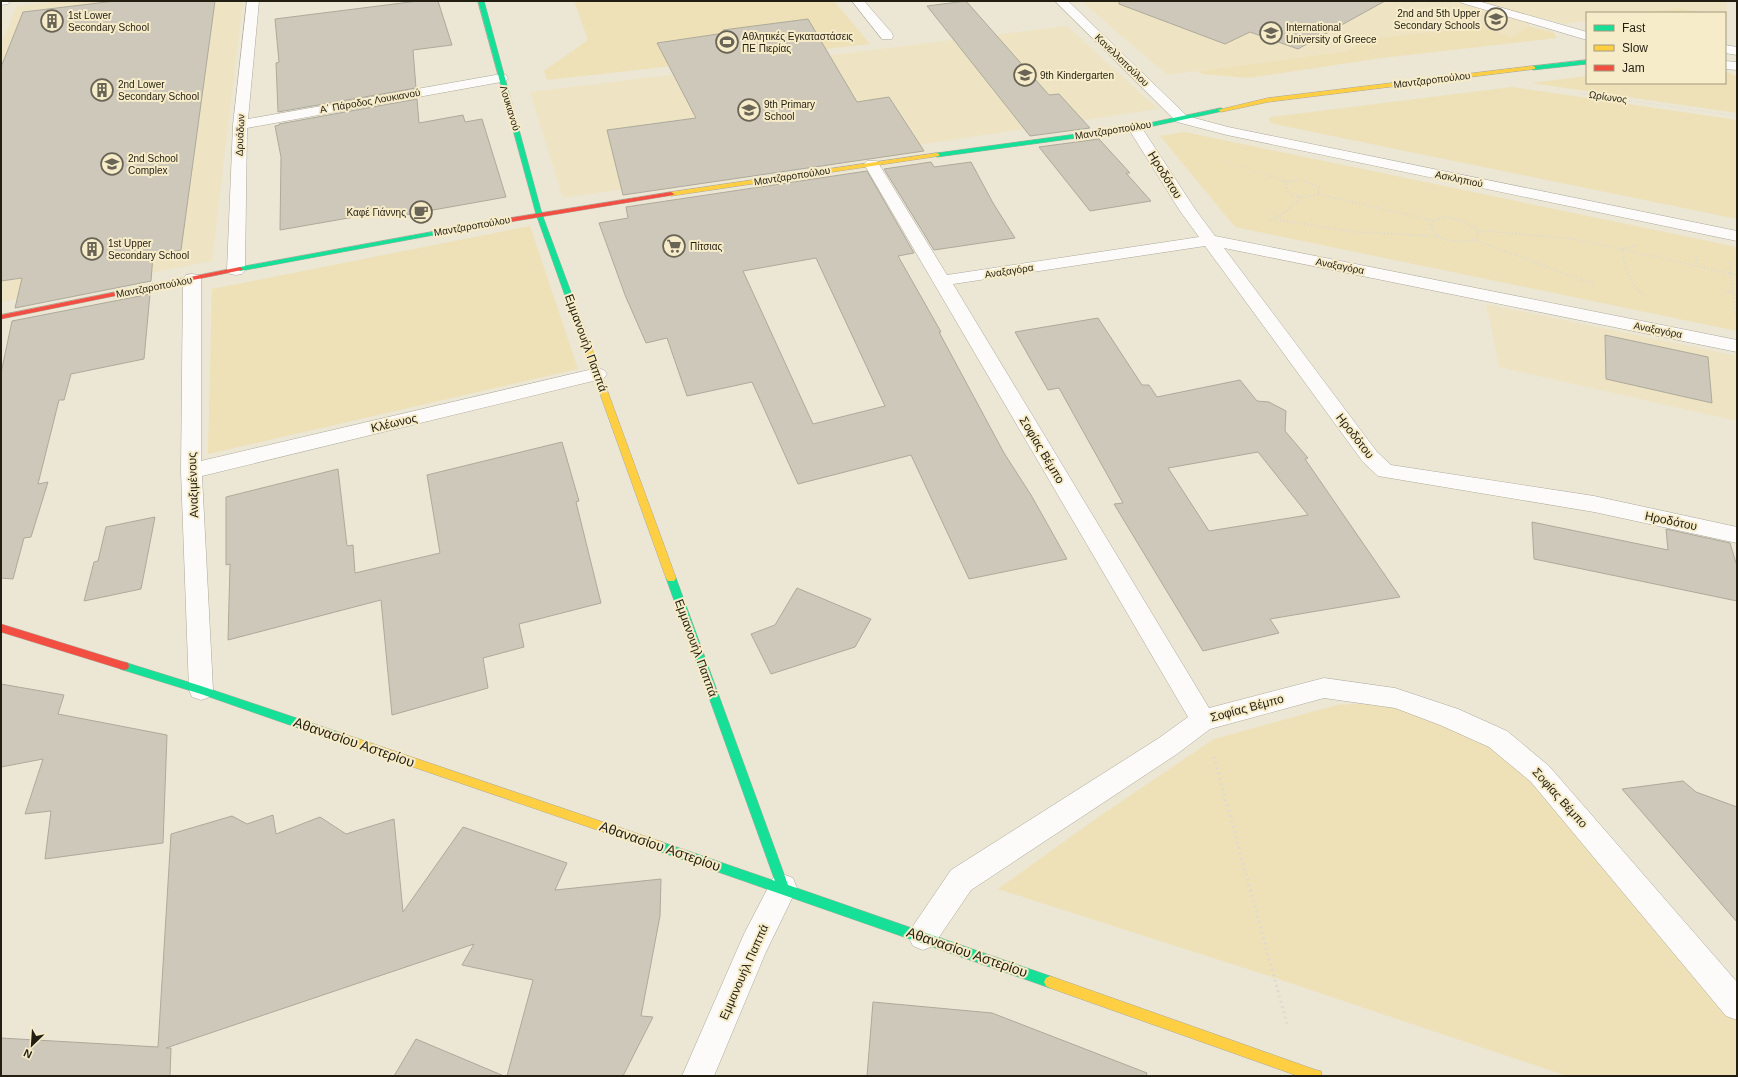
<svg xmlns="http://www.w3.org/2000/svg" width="1738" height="1077" viewBox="0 0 1738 1077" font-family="Helvetica,sans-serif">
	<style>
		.built { fill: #eee4c4 }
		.green { fill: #eee1b7 }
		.building { fill: #cdc8ba; stroke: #aeaa9b; fill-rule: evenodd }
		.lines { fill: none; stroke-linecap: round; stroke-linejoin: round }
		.lane-casing { stroke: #aca89a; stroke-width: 1 }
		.street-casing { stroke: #aca89a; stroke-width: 1 }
		.fast-casing { stroke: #aca89a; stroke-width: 1 }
		.slow-casing { stroke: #aca89a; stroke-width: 1 }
		.jam-casing { stroke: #aca89a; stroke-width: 1 }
		.path-far2 { stroke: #dbd9d4; stroke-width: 1.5; stroke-dasharray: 0.5 2; stroke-linecap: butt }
		.path-far1 { stroke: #dbd9d4; stroke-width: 2; stroke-dasharray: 1 2.5; stroke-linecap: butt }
		.path { stroke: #dbd9d4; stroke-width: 3; stroke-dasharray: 1.5 4; stroke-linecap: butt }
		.lane { fill: #fcfbf9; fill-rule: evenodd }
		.street { fill: #fcfbf9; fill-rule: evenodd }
		.fast { fill: #16e098; fill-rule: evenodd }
		.slow { fill: #ffcf43; fill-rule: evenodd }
		.jam { fill: #f24e42; fill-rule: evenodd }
		.labels { text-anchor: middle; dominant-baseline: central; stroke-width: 4; stroke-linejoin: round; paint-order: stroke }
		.far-poi-label { font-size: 10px; fill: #221e11; stroke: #f7ecc9; text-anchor: start }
		.far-street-label { font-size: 10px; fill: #221e11; stroke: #f7ecc9 }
		.street-label { font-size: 12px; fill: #221e11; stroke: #f7ecc9 }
		.near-street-label { font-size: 14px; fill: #221e11; stroke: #f7ecc9 }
	</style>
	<rect width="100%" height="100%" fill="#ece6d4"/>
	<path class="built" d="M60 1H243L212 261 1 302V43L17 6Z
		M1081 1H1726L1728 15H1725V13L1679 8 1642 13H1587V21L1564 24 1540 17 1513 37 1482 27 1366 39 1348 51 1167 75Z
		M1067 26 1158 109 563 198 530 92Z
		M1486 304 1737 356V421L1499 367Z"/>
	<path class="green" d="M574 1H834L870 44 547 80 544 71 588 40Z
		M1679 8 1713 13H1642Z
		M1528 26 1553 32 1557 38 1382 58 1249 78 1202 74 1198 71 1348 51 1366 39 1482 27 1513 37Z
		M1725 71 1737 76V113L1531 83 1587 76V83H1725Z
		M1512 87 1737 120V219L1274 124 1270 122 1269 119 1271 117Z
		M1185 132 1737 247V331L1235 227 1160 136Z
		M530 226 578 369 208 454 212 289Z
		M1369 703 1419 711 1525 759 1737 1009V1076H1567L1266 975 998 889 1097 818 1214 739 1337 705Z"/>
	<path class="building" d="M115 1H215L181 250 153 255 151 281 15 308 22 278 1 281V67L23 12Z
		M418 1H438L452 45 413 50 416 88 278 112 276 63 279 62 275 19Z
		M966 1 1049 95 1059 94 1090 128 1030 136 927 6Z
		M1119 1H1385L1298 49 1250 32 1225 44 1119 4Z
		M808 19 857 102 889 97 924 151 623 195 607 130 696 118 657 43 725 33 723 30Z
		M417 99 419 123 463 115 465 122 482 119 506 197 394 217V210L280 230 281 157 275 126 279 125V124Z
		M1099 139 1130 173H1126L1151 201 1090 211 1039 147Z
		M931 162 934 167 971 162 993 203 1015 238 934 250 884 169Z
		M867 171 914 253 898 256 941 332H939L1004 453 1031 495 1067 559 969 579 911 455 798 484 752 382 687 396 667 338 646 343 625 295 599 223 628 218 626 207ZM816 258 885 406 813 424 743 271Z
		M150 294 144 359 71 374 64 400H59L38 484 48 482 31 537 24 538 13 579 1 578V373L12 321Z
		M1098 318 1142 385H1149L1157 397 1240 380 1257 401 1269 402 1286 411 1285 431 1308 458 1305 459 1400 597 1270 619 1279 633 1203 651 1114 504 1123 503 1059 388 1048 390 1015 332ZM1258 452 1308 515 1209 531 1168 468Z
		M1605 335 1708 357 1712 403 1606 379Z
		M562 442 579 501 576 502 601 603 519 624 524 647 483 658 488 688 392 715 381 600 228 640 230 564 226 565V497L338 469 347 546 353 545 355 573 440 553 427 475Z
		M155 517 141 589 84 601 94 562 98 561 106 527Z
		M1532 522 1668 550 1666 529 1730 543 1737 566V601L1534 559Z
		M797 588 871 619 855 647 771 674 751 634 775 625Z
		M1 684 64 695 58 714 167 735 163 843 45 859 51 811 25 814 43 759 1 767Z
		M1683 781 1696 792 1737 807V922L1622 789Z
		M273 815 276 834 320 817 346 834 394 819 403 912 463 827 567 863 555 890 661 879 660 916 641 1016 653 1017 623 1076H507L533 980 462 965 474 944 166 1048H171L170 1076H1V1038L158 1047 171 834 232 816 247 824Z
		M873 1002 992 1013 1147 1073 1146 1076H867Z
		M416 1039 504 1076H394Z"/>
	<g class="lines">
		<g class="lane-casing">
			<path id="lane" d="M1460 1H1478L1587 32V40L1462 3Z"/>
		</g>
		<g class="street-casing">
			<path id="street" d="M1 1H10L8 4 1 5Z
				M247 1H259L248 119 501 74 506 75 508 78 506 81 501 82 247 128 245 270 242 274 236 275 230 274 227 270 233 125Z
				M852 1H864L892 33 893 36 892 39H882Z
				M1055 1H1068L1187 116 1228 127 1737 231V241L1227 135 1177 122Z
				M1725 45 1737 47V55L1725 53Z
				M1725 61 1737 62V70L1725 69Z
				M1135 124 1140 125 1195 209 1215 236 1737 340V352L1224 248 1377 452 1391 465 1594 496 1737 527V543L1594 512 1378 476 1363 462 1205 246 953 284 1209 708 1324 678 1395 688 1458 709 1507 731 1549 766 1737 982V1020L1726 1016 1531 782 1489 747 1440 725 1395 708 1324 698 1210 729 1177 754 971 890 933 946 923 950 913 946 908 936 913 926 951 870 1159 738 1188 717 864 164 867 161H877L947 275 1199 237 1180 211 1128 128 1130 125Z
				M192 274 198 275 201 279V461L597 368 604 370 607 374 604 378 597 380 202 476 213 690 210 697 201 700 192 697 189 690 181 471 183 279 186 275Z
				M783 874 793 878 797 888 765 954 714 1076H682L744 934 773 878Z"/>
		</g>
		<g class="fast-casing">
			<path id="fast" d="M478 1H484L542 214 588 338 587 340H581L580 338 536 214Z
				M1587 60V64L1533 70 1530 68 1533 66Z
				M1221 108 1224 110 1223 111 1135 130 937 157 934 155 937 153 1135 126Z
				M491 221 493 222V224L240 271 237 269 240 267Z
				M671 574 674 575 676 578 788 885 1050 976 1054 978 1056 982 1054 986 1050 988 655 850 653 846 655 842 659 841 775 881 666 578 668 575Z
				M124 662 201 686 344 734 348 736 349 739 348 742 344 744 201 694 120 669 119 666 120 663Z"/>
		</g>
		<g class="slow-casing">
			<path id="slow" d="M1533 66 1535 67V69L1268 102 1221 112 1218 110 1268 98Z
				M937 153 939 154V156L671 196 668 194 671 192Z
				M581 336H587L588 338 676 578 674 581H668L666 578 580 338Z
				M344 734 659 841 663 842 665 846 663 850 659 851 340 742 339 739 340 736Z
				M1050 976 1316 1070 1321 1071 1322 1076H1298L1050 988 1046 986 1044 982 1046 978Z"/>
		</g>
		<g class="jam-casing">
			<path id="jam" d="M671 192 674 194 673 195 491 225 488 223 491 221Z
				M240 267 243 269 242 270 1 319V315Z
				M1 624 124 662 128 663 129 666 128 669 124 670 1 632Z"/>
		</g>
		<path class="path-far2" d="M1330 32 1360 43 1381 57
			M1577 93 1737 116
			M1224 161 1287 182
			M1287 182 1296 180 1309 182"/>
		<path class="path-far1" d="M1284 181 1287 182
			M1292 181 1287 182C1282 199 1308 199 1318 194L1319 188 1306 181
			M1318 194 1433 221
			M1445 217C1458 219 1469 222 1478 231L1477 239C1463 243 1437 243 1431 227L1433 221Z
			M1273 219 1355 232 1437 236
			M1268 221 1287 211 1300 197
			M1477 230 1574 239 1697 266
			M1475 240 1596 285
			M1636 246 1623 248C1624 268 1629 283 1644 296
			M1696 256 1697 266 1737 275
			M1729 263 1736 316
			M1725 291 1737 293"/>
		<path class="path" d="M1214 757 1287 1024"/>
		<use href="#lane" class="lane"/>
		<use href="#street" class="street"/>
		<use href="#fast" class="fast"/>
		<use href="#slow" class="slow"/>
		<use href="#jam" class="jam"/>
	</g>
	<defs>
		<g id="school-ring" transform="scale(1.15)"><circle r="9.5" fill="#f7ecc9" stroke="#696455" stroke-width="1.5"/><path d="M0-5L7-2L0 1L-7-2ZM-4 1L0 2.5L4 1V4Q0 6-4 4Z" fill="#696455"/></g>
		<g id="building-ring" transform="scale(1.15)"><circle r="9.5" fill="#f7ecc9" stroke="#696455" stroke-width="1.5"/><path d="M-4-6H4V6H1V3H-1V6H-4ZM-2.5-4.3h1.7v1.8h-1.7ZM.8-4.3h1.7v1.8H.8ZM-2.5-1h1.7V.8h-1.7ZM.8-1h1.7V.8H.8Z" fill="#696455"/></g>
		<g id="university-ring" transform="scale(1.15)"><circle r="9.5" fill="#f7ecc9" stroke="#696455" stroke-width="1.5"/><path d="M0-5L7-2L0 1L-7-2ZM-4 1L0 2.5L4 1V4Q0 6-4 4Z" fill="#696455"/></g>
		<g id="stadium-ring" transform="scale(1.15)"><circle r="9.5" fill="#f7ecc9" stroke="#696455" stroke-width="1.5"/><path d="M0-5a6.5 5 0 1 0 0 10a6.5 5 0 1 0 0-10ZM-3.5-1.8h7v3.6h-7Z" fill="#696455"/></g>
		<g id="cafe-ring" transform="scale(1.15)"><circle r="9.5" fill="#f7ecc9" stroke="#696455" stroke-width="1.5"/><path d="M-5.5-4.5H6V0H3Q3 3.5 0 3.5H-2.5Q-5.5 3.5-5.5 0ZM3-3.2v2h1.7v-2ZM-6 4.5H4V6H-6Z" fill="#696455"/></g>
		<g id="supermarket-ring" transform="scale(1.15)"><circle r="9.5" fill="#f7ecc9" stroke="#696455" stroke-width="1.5"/><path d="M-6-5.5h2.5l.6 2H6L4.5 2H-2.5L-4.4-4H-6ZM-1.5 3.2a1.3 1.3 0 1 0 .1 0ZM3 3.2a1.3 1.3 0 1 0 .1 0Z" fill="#696455"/></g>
	</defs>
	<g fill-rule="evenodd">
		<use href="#school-ring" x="1496" y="19"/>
		<use href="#building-ring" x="52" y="21"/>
		<use href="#university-ring" x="1271" y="33"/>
		<use href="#stadium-ring" x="727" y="42"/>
		<use href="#school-ring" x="1025" y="75"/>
		<use href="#building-ring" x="102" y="90"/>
		<use href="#school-ring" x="749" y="110"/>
		<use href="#school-ring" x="112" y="164"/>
		<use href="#cafe-ring" x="421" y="212"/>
		<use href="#supermarket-ring" x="674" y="246"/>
		<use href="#building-ring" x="92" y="249"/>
	</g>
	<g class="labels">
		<g class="far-poi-label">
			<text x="1480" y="13" text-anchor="end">2nd and 5th Upper<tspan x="1480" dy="12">Secondary Schools</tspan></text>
			<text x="68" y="15">1st Lower<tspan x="68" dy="12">Secondary School</tspan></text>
			<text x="1286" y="27">International<tspan x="1286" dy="12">University of Greece</tspan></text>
			<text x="742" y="36">Αθλητικές Εγκαταστάσεις<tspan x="742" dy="12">ΠΕ Πιερίας</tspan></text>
			<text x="1040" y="75">9th Kindergarten</text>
			<text x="118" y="84">2nd Lower<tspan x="118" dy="12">Secondary School</tspan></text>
			<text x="764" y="104">9th Primary<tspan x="764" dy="12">School</tspan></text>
			<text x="128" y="158">2nd School<tspan x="128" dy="12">Complex</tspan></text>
			<text x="406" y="212" text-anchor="end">Καφέ Γιάννης</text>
			<text x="108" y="243">1st Upper<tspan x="108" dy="12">Secondary School</tspan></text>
			<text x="690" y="246">Πίτσιας</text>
		</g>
		<g class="far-street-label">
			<text transform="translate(1122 60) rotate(44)">Κανελλοπούλου</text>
			<text transform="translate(1432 80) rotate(-7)">Μαντζαροπούλου</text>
			<text transform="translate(1608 97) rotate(8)">Ωρίωνος</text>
			<text transform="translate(370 101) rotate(-10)">Α΄ Πάροδος Λουκιανού</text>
			<text transform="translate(510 108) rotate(73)">Λουκιανού</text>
			<text transform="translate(1113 130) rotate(-9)">Μαντζαροπούλου</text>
			<text transform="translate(240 135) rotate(-87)">Δρυάδων</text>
			<text transform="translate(792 176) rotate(-9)">Μαντζαροπούλου</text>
			<text transform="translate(1459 179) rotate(12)">Ασκληπιού</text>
			<text transform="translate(472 226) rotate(-10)">Μαντζαροπούλου</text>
			<text transform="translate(1340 266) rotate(11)">Αναξαγόρα</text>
			<text transform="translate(1009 271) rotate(-9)">Αναξαγόρα</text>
			<text transform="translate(154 287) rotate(-11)">Μαντζαροπούλου</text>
			<text transform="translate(1658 330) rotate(11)">Αναξαγόρα</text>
		</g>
		<g class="street-label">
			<text transform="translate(1165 175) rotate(58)">Ηροδότου</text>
			<text transform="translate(586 343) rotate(70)">Εμμανουήλ Παππά</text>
			<text transform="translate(394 423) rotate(-13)">Κλέωνος</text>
			<text transform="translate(1355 436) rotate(52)">Ηροδότου</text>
			<text transform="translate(1042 450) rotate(59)">Σοφίας Βέμπο</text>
			<text transform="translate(193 485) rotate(-92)">Αναξιμένους</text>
			<text transform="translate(1671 521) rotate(12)">Ηροδότου</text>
			<text transform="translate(696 648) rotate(70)">Εμμανουήλ Παππά</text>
			<text transform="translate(1247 708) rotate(-15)">Σοφίας Βέμπο</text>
			<text transform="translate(1560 798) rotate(48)">Σοφίας Βέμπο</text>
			<text transform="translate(744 972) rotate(-66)">Εμμανουήλ Παππά</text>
		</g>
		<g class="near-street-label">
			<text transform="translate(354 742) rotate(19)">Αθανασίου Αστερίου</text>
			<text transform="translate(660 846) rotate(19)">Αθανασίου Αστερίου</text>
			<text transform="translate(967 952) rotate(19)">Αθανασίου Αστερίου</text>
		</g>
	</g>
	<rect width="1738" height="1077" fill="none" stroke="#221e11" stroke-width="4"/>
	<rect x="1586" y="12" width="140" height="72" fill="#f7ecc9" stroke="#a29a7f"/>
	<rect x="1594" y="25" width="20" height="6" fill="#16e098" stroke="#a29a7f"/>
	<text x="1622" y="32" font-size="12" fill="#221e11">Fast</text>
	<rect x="1594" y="45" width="20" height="6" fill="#ffcf43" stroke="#a29a7f"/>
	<text x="1622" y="52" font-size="12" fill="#221e11">Slow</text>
	<rect x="1594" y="65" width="20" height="6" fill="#f24e42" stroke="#a29a7f"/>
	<text x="1622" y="72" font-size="12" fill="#221e11">Jam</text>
	<g transform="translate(32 1045) rotate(205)" stroke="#f7ecc9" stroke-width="3" paint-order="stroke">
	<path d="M0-3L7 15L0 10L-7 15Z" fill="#221e11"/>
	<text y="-6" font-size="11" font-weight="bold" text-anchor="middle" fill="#221e11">N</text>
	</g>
</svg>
